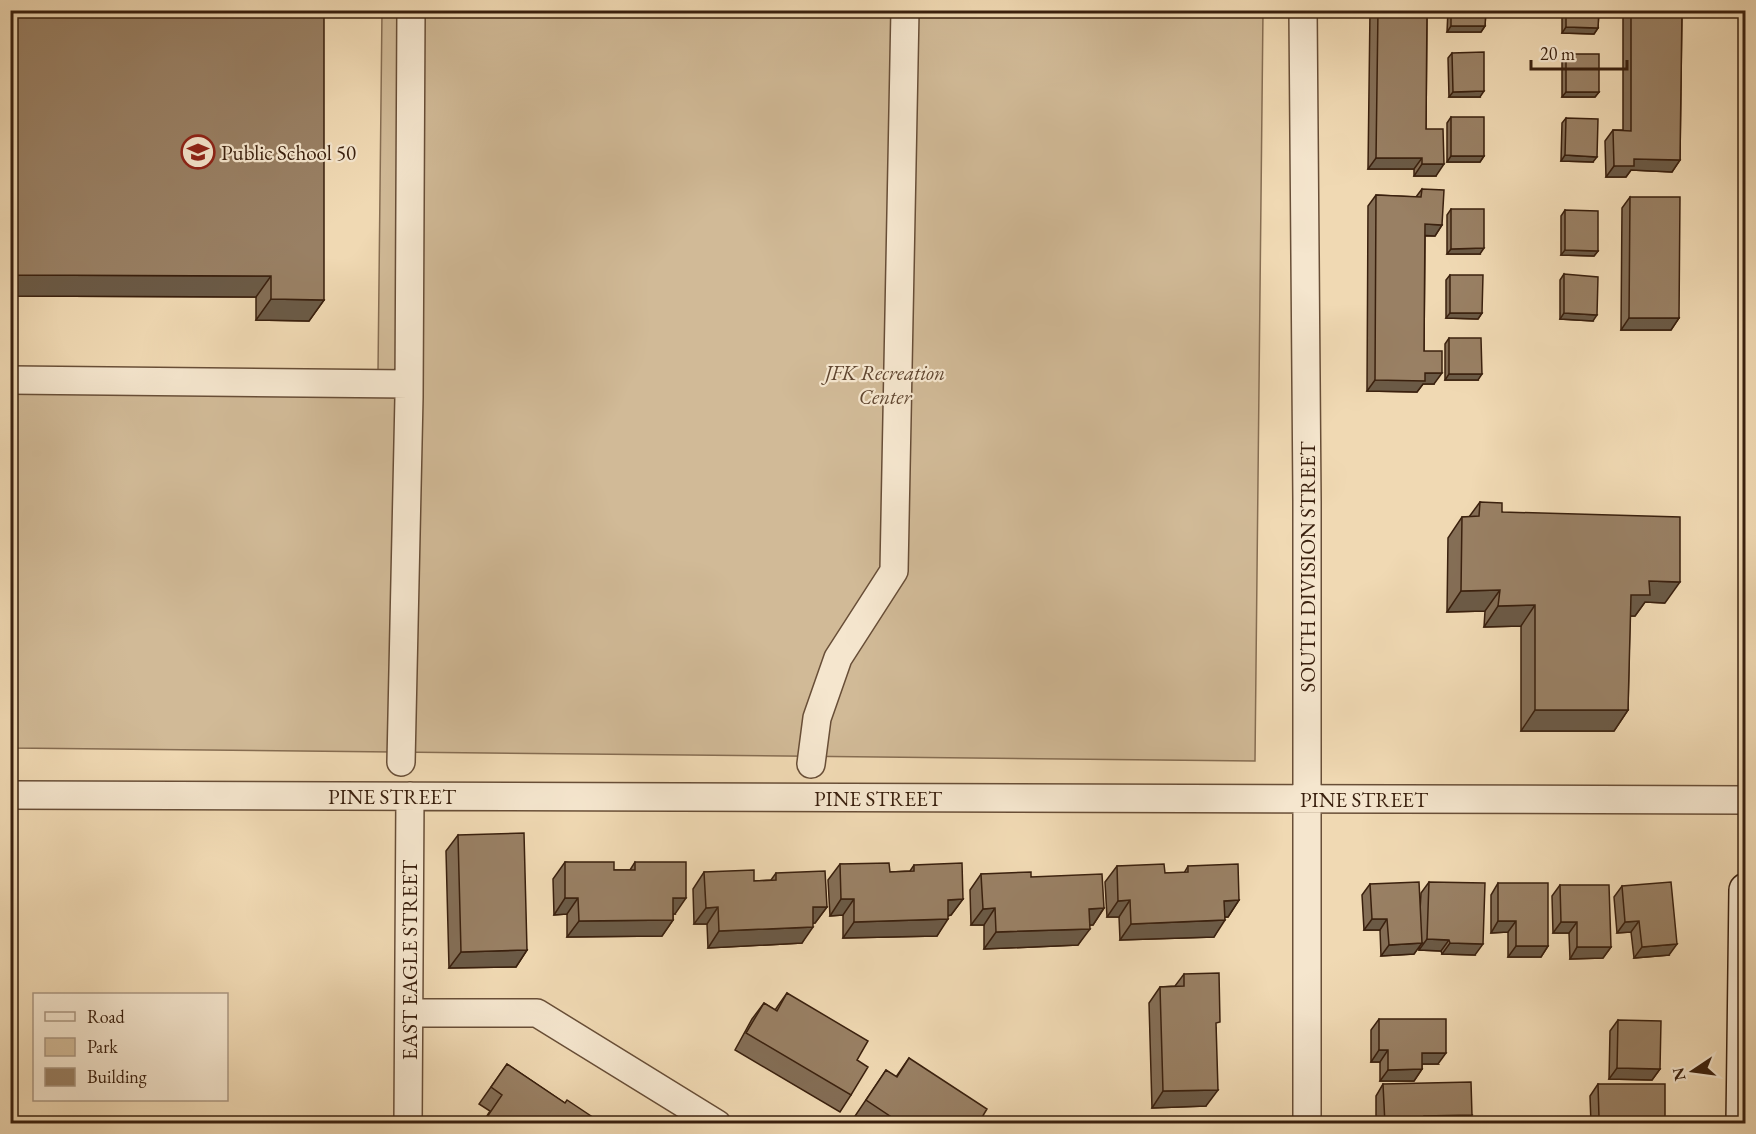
<svg xmlns="http://www.w3.org/2000/svg" width="1756" height="1134" viewBox="0 0 1756 1134" font-family="'EB Garamond',serif">
	<style>
		.green { fill: #d1ba97; stroke: #866d52; stroke-width: 1.5 }
		.lines { fill: none; stroke-linecap: round; stroke-linejoin: round }
		.street-casing { stroke: #684e37; stroke-width: 30 }
		.secondary-casing { stroke: #3a200e; stroke-width: 36 }
		.street { stroke: #f5e6ce; stroke-width: 27 }
		.secondary { stroke: #f5e6ce; stroke-width: 33 }
		.wall { fill: #846e56; stroke: #3a200e; stroke-width: 1.5 }
		.shaded-wall { fill: #6b5a46; stroke: #3a200e; stroke-width: 1.5 }
		.building { fill: #998064; stroke: #3a200e; stroke-width: 1.5 }
		.labels { text-anchor: middle; dominant-baseline: central; stroke-width: 4.5; stroke-linejoin: round; paint-order: stroke }
		.poi-label { font-size: 21px; fill: #3a200e; stroke: #f5e6ce; text-anchor: start }
		.park-label { font-size: 21px; font-style: italic; fill: #604630; stroke: #f5e6ce }
		.street-label { font-size: 21px; fill: #3a200e; stroke: #f5e6ce }
	</style>
	<rect width="100%" height="100%" fill="#f0d9b3"/>
	<filter id="stains"><feTurbulence type="fractalNoise" baseFrequency=".00333" numOctaves="4"/><feColorMatrix values="0 0 0 0 .2 0 0 0 0 .09 0 0 0 0 .02 0 0 0 .5 -.17"/></filter>
	<radialGradient id="worn" r=".72"><stop offset=".6" stop-color="#630" stop-opacity="0"/><stop offset="1" stop-color="#630" stop-opacity=".3"/></radialGradient>
	<path class="green" d="M382 11H1263L1255 761 11 748V368L378 372Z"/>
	<g class="lines">
		<g class="street-casing">
			<path id="street" d="M1303 10 1307 501V1124
				M10 380 409 384
				M401 762 409 397 411 10
				M811 764 817 718 838 658 894 571 905 10
				M10 795 1746 800
				M409 1013H537L717 1124
				M408 1124 410 796"/>
		</g>
		<g class="secondary-casing">
			<path id="secondary" d="M1743 1124 1746 890"/>
		</g>
		<use href="#street" class="street"/>
		<use href="#secondary" class="secondary"/>
	</g>
	<path class="wall" d="M10 10 324 300 309 321 256 320V297L10 296Z
		M1370 10H1439L1437 14H1427L1426 129 1436 176H1414V169H1368Z
		M1448 10H1486L1485 26 1481 32H1447Z
		M1562 10H1599L1598 28 1594 34 1562 33Z
		M1607 10H1682L1680 160 1672 172 1631 170 1626 177H1606L1605 141 1613 130H1623V15L1607 16Z
		M1452 53 1480 97H1449L1448 58Z
		M1566 54 1599 92 1595 97H1562V59Z
		M1451 117 1484 156 1480 162H1447V123Z
		M1566 118 1593 162 1561 161 1562 123Z
		M1422 189 1442 225 1435 236H1425L1424 351 1434 384H1423L1417 392 1367 391 1368 206 1376 195 1416 197Z
		M1630 197 1679 318 1671 330H1621L1622 208Z
		M1451 209 1480 254H1447V215Z
		M1565 210 1598 251 1594 256 1561 255V216Z
		M1564 274 1593 321 1560 319V280Z
		M1450 275 1482 313 1478 319 1446 318V280Z
		M1449 338 1478 380H1445V344Z
		M1480 502 1502 512 1665 603 1645 602 1635 616H1630L1628 710 1614 731H1521V626L1484 627 1485 611 1447 612 1448 538 1462 517H1469Z
		M458 835 527 950 516 967 449 968 446 851Z
		M565 862 614 870H630L635 862 675 914H673V920L662 936 567 937V914L554 915 553 879Z
		M840 864 890 872 910 871 914 865 963 899 951 915 948 916 937 936 843 938V915L830 916 828 880Z
		M1117 866 1165 873H1184L1188 866 1239 900 1228 917H1225L1214 937 1120 940 1119 917H1107L1105 882Z
		M704 872 754 881 771 880 776 873 827 907 815 923H813L802 943 708 948 707 924H694L693 889Z
		M981 874 1031 877 1104 908 1093 925H1090L1078 945 984 949V925H971L970 890Z
		M1429 882 1475 955 1442 954 1441 951 1419 950V946L1414 954 1381 956 1380 930H1364L1362 895 1370 884 1420 911 1421 893Z
		M1498 883 1548 946 1541 957H1508V932L1491 933V895Z
		M1560 885 1611 947 1603 958 1570 959 1569 933H1553L1552 896Z
		M1622 886 1669 955 1634 958 1631 932 1617 933 1614 897Z
		M1184 974 1216 1028 1206 1106 1152 1108 1149 1003 1160 987 1175 986Z
		M787 993 857 1060 851 1095 840 1112 735 1050 752 1019 764 1003 775 1010Z
		M1379 1019 1438 1064H1422V1069L1414 1081H1380V1062H1371V1030Z
		M1618 1020 1660 1069 1652 1080 1609 1079 1610 1031Z
		M909 1058 978 1124H866L855 1116 886 1070 896 1077Z
		M507 1064 565 1103 603 1124H482L490 1111 479 1104Z
		M1383 1084 1466 1124H1376V1096Z
		M1598 1084 1665 1117 1661 1124H1591L1590 1096Z"/>
	<path class="shaded-wall" d="M1422 10H1439L1437 14H1419Z
		M1610 10H1626L1623 15 1607 16Z
		M1451 26H1485L1481 32H1447Z
		M1566 27 1598 28 1594 34 1562 33Z
		M1484 91 1480 97H1449L1453 92Z
		M1566 92H1599L1595 97H1562Z
		M1565 155 1597 157 1593 162 1561 161Z
		M1451 156H1484L1480 162H1447Z
		M1376 158H1422L1414 169H1368Z
		M1634 159 1680 160 1672 172 1631 170 1626 177H1606L1614 166Z
		M1422 164H1444L1436 176H1414Z
		M1425 224 1442 225 1435 236 1417 235Z
		M1484 248 1480 254H1447L1451 249Z
		M1565 250 1598 251 1594 256 1561 255Z
		M10 275 271 276 256 297 10 296Z
		M271 299 324 300 309 321 256 320Z
		M1450 313H1482L1478 319 1446 318Z
		M1564 313 1597 315 1593 321 1560 319Z
		M1629 318H1679L1671 330H1621Z
		M1425 373H1442L1434 384H1423L1417 392 1367 391 1375 380Z
		M1449 374H1482L1478 380H1445Z
		M1649 581 1680 582 1665 603 1645 602 1635 616H1616L1631 595Z
		M1500 590 1485 611 1447 612 1461 591Z
		M1535 605 1521 626 1484 627 1498 606Z
		M1535 710H1628L1614 731H1521Z
		M565 898H578L567 914 554 915Z
		M673 898H686L675 914H662Z
		M841 899H854L843 915 830 916Z
		M963 899 951 915 936 916 948 900Z
		M1130 900 1119 917H1107L1118 901Z
		M1239 900 1228 917H1213L1224 901Z
		M718 907 707 924H694L706 908Z
		M813 907H827L815 923 801 924Z
		M995 908 984 925H971L983 909Z
		M1104 908 1093 925H1078L1089 909Z
		M948 919 937 936 843 938 854 922Z
		M1372 919H1387L1380 930H1364Z
		M673 920 662 936 567 937 579 921Z
		M1225 920 1214 937 1120 940 1131 924Z
		M1498 921H1516L1508 932 1491 933Z
		M1639 921 1631 932 1617 933 1625 922Z
		M1561 922H1577L1569 933H1553Z
		M813 927 802 943 708 948 719 931Z
		M1090 929 1078 945 984 949 996 932Z
		M1427 939 1449 940 1441 951 1419 950Z
		M1422 943 1414 954 1381 956 1389 945Z
		M1450 943 1483 944 1475 955 1442 954Z
		M1677 944 1669 955 1634 958 1642 947Z
		M1516 946H1548L1541 957H1508Z
		M1577 947H1611L1603 958 1570 959Z
		M527 950 516 967 449 968 461 952Z
		M1379 1050H1388L1380 1062H1371Z
		M1422 1053H1446L1438 1064H1414Z
		M1617 1068 1660 1069 1652 1080 1609 1079Z
		M1422 1069 1414 1081H1380L1388 1070Z
		M1218 1090 1206 1106 1152 1108 1163 1091Z
		M1472 1115 1466 1124H1419L1424 1116Z
		M1599 1117H1622L1618 1124H1594Z
		M1655 1117H1665L1661 1124H1650Z"/>
	<path class="building" d="M10 10H324V300L271 299V276L10 275Z
		M1378 10H1427L1426 129H1443L1444 164H1422V158H1376Z
		M1451 10H1486L1485 26H1451Z
		M1566 10H1599L1598 28 1566 27Z
		M1631 10H1682L1680 160 1634 159V166H1614L1613 130 1631 131Z
		M1484 52V91L1453 92 1452 53Z
		M1566 54H1599V92H1566Z
		M1451 117H1484V156H1451Z
		M1566 118 1598 119 1597 157 1565 155Z
		M1422 189 1444 190 1442 225 1425 224 1424 351H1442V373H1425V381L1375 380 1376 195 1421 197Z
		M1630 197H1680L1679 318H1629Z
		M1451 209H1484V248L1451 249Z
		M1565 210 1598 211V251L1565 250Z
		M1564 274 1598 277 1597 315 1564 313Z
		M1450 275H1483L1482 313H1450Z
		M1449 338H1481L1482 374H1449Z
		M1480 502 1502 503V512L1680 517V582L1649 581 1650 595H1631L1628 710H1535V605L1498 606 1500 590 1461 591 1462 517 1479 516Z
		M524 833 527 950 461 952 458 835Z
		M565 862H614V870H635V862H686V898H673V920L579 921 578 898H565Z
		M889 863 890 872 914 871V865L962 863 963 899 948 900V919L854 922V899H841L840 864Z
		M1164 864 1165 873 1188 872V866L1238 864 1239 900 1224 901 1225 920 1131 924 1130 900 1118 901 1117 866Z
		M754 870V881L776 880V873L825 871 827 907H813V927L719 931 718 907 706 908 704 872Z
		M1031 872V877L1102 874 1104 908 1089 909 1090 929 996 932 995 908 983 909 981 874Z
		M1419 882 1422 943 1389 945 1387 919H1372L1370 884Z
		M1429 882 1485 883 1483 944 1450 943 1449 940 1427 939Z
		M1671 882 1677 944 1642 947 1639 921 1625 922 1622 886Z
		M1498 883H1548V946H1516V921H1498Z
		M1560 885H1609L1611 947H1577V922H1561Z
		M1219 973 1220 1022 1216 1023 1218 1090 1163 1091 1160 987 1184 986V974Z
		M787 993 868 1041 857 1060 868 1067 851 1095 746 1033 764 1003 777 1011Z
		M1379 1019H1446V1053H1422V1069L1388 1070V1050H1379Z
		M1618 1020 1661 1021 1660 1069 1617 1068Z
		M909 1058 987 1109 978 1124H919L913 1120 911 1124H902L866 1100 886 1070 897 1077Z
		M507 1064 565 1103 567 1100 603 1124H497L487 1117 502 1095 491 1087Z
		M1471 1082 1472 1115 1424 1116V1124H1385L1383 1084Z
		M1598 1084H1665V1117H1655V1124H1622V1117H1599Z"/>
	<defs>
		<g id="school-ring" transform="scale(1.725)"><circle r="9.5" fill="#f5e6ce" stroke="#8f2418" stroke-width="1.5"/><path d="M0-5L7-2L0 1L-7-2ZM-4 1L0 2.5L4 1V4Q0 6-4 4Z" fill="#8f2418"/></g>
	</defs>
	<g fill-rule="evenodd">
		<use href="#school-ring" x="198" y="152"/>
	</g>
	<g class="labels">
		<g class="poi-label">
			<text x="221" y="152">Public School 50</text>
		</g>
		<g class="park-label">
			<text x="885" y="372">JFK Recreation<tspan x="885" dy="24">Center</tspan></text>
		</g>
		<g class="street-label">
			<text transform="translate(1307 567) rotate(-90)">SOUTH DIVISION STREET</text>
			<text x="392" y="796">PINE STREET</text>
			<text x="878" y="798">PINE STREET</text>
			<text x="1364" y="799">PINE STREET</text>
			<text transform="translate(409 960) rotate(-90)">EAST EAGLE STREET</text>
		</g>
	</g>
	<rect width="1756" height="1134" fill="none" stroke="#f0d9b3" stroke-width="36"/>
	<rect x="12" y="12" width="1732" height="1110" fill="none" stroke="#3a200e" stroke-width="3"/>
	<rect x="18" y="18" width="1720" height="1098" fill="none" stroke="#3a200e" stroke-width="1.5"/>
	<rect x="33" y="993" width="195" height="108" fill="#f5e6ce" stroke="#aa9781" stroke-width="1.5"/>
	<rect x="45" y="1012" width="30" height="9" fill="#f5e6ce" stroke="#aa9781" stroke-width="1.5"/>
	<text x="87" y="1023" font-size="18" fill="#3a200e">Road</text>
	<rect x="45" y="1038" width="30" height="18" fill="#d1ba97" stroke="#aa9781" stroke-width="1.5"/>
	<text x="87" y="1053" font-size="18" fill="#3a200e">Park</text>
	<rect x="45" y="1068" width="30" height="18" fill="#998064" stroke="#aa9781" stroke-width="1.5"/>
	<text x="87" y="1083" font-size="18" fill="#3a200e">Building</text>
	<g transform="translate(1693 1071) rotate(257)" stroke="#f5e6ce" stroke-width="4.5" paint-order="stroke">
	<path d="M0-4.5L10 22L0 15L-10 22Z" fill="#3a200e"/>
	<text y="-9" font-size="16" font-weight="bold" text-anchor="middle" fill="#3a200e">N</text>
	</g>
	<path d="M1531 60v9h96v-9" fill="none" stroke="#3a200e" stroke-width="3"/>
	<text x="1540" y="60" font-size="18" fill="#3a200e" stroke="#f5e6ce" stroke-width="4.5" paint-order="stroke">20 m</text>
	<rect width="100%" height="100%" filter="url(#stains)"/>
	<rect width="100%" height="100%" fill="url(#worn)"/>
</svg>
